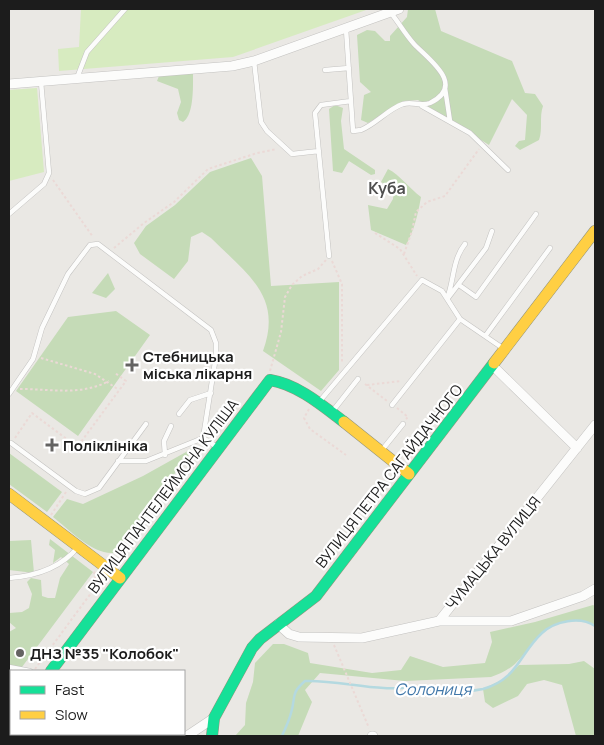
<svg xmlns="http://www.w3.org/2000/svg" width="604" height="745" viewBox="0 0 604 745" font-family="Manrope,sans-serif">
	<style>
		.grass { fill: #d7ebc0 }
		.forest { fill: #c5dbb7 }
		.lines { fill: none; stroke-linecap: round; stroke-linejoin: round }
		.stream { stroke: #b4d9e0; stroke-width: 2.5 }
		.lane-casing { stroke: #c3c2c0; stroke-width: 5.5 }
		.street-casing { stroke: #c3c2c0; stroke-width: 10 }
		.fast-casing { stroke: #93947c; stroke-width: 12 }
		.slow-casing { stroke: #93947c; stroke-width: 12 }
		.path { stroke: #ebd9d6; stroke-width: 2; stroke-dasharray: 2.5 2.5; stroke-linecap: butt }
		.lane { stroke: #fcfcfb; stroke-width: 4.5 }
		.street { stroke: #fcfcfb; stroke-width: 9 }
		.fast { stroke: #16e098; stroke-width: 11 }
		.slow { stroke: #ffcf43; stroke-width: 11 }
		.poi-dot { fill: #646362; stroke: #fff; stroke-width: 2 }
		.labels { text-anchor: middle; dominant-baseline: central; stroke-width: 4.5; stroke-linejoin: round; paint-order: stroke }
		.poi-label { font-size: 15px; font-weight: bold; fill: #1c1c1c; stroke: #fff; text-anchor: start }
		.street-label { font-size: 15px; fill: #1c1c1c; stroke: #fff }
		.neighbourhood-label { font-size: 16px; font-weight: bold; fill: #4f4f4f; stroke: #fff }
		.water-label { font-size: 16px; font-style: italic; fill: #4077a9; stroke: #fff }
	</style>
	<rect width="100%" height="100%" fill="#eae8e4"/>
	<path class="grass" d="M81 9H369L233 57 59 71 58 49 79 47Z
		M37 88 44 172 9 181V90Z"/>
	<path class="forest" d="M408 9H435L441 31 512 61 525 93 535 94 543 106C539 117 543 128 539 140L520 150 515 146 519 141 525 140 527 115 512 99 489 145 418 100 404 101 368 123 361 120 364 95 371 92 360 82 357 35 367 30 375 31 385 41H390V36L407 17Z
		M183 73 193 74C193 87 194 115 183 122L179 120 177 113 181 102 178 89 157 81 159 76Z
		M335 105 343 108 341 121 344 149 375 170V174L371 175 349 161 342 173 333 171 329 109Z
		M251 158 262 176 271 286 339 282V370L321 391 263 351C283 296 247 274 211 238L202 232 191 237 188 261 174 279 140 254 134 243 146 226 175 205 210 172Z
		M388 169C400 175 410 189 421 197 418 214 414 231 406 245L371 230 368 205 387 209 393 199 394 189 381 182Z
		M108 273 115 289 106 298 92 293Z
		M116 311 150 335 78 436 16 391 68 317Z
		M195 447 114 553C93 555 70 530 53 517L67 499 83 504 143 476Z
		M9 453 62 492 47 512 9 484Z
		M50 539 93 572 19 671H11V680L9 679V632L16 628 9 622V613L22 612 29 608 32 594 27 582 31 578 41 580 42 596 48 598H55L60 578 69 564 61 557 53 563 55 550 49 545Z
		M31 540 34 573 9 570V541Z
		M593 605 595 606V626C580 616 554 622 541 634 532 644 524 655 515 664 508 670 500 674 491 677L405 681 320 673 305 690 312 702 298 736H235L245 725 246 703 253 682 255 663 273 644H284L308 653 310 663 372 673 401 670 410 656 443 667 485 663 492 642 490 632 535 622Z
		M584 661 595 669V736H576L562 685 544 680 527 684 518 696 493 708 485 702 483 689 504 679 519 665 569 664Z"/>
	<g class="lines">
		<path class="stream" d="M282 736C285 729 289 721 291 713 296 697 290 694 305 681 331 680 358 687 384 688 395 689 407 687 418 688 439 689 462 694 483 689 518 679 520 653 542 633 555 621 580 616 595 626"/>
		<g class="lane-casing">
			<path id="lane" d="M346 29 353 131 361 130C376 124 388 109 403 104 413 101 421 107 430 103 467 85 428 59 414 44 405 34 399 23 391 13
				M254 61 261 122 267 131 292 154 319 151
				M325 70 349 68
				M77 78 87 52 125 9
				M445 88 450 121
				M422 106 470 133 508 170
				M9 214 44 184 49 173 41 82
				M329 256 315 113 321 105 351 101
				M459 285 476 297 536 214
				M448 296C454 278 453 259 465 244
				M448 298 486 248 492 231
				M486 335 550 248
				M9 394 33 359 42 328 68 274 90 245 98 244 211 330 216 343V356L203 438 217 447
				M319 402 422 280 442 291 460 319 504 349
				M392 405 460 319
				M332 412 358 379
				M179 414 190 400 211 393
				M11 443 76 491 85 494 99 488 146 424
				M382 450 403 424
				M165 455 164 441 171 426
				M118 461H146L203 438
				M9 578C36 576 61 568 78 547
				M9 667 30 671"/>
		</g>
		<g class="street-casing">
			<path id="street" d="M9 84 232 66 254 61 399 9
				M493 366 577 448
				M439 621H511L583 596 595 589
				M278 624 289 634 299 637 362 638 439 621 595 425
				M187 736 214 718
				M372 736H373"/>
		</g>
		<g class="fast-casing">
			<path id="fast" d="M51 671 270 380C297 384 323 406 344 422
				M9 728 11 725
				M212 736 214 718 252 648 260 639 316 596 494 363"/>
		</g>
		<g class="slow-casing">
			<path id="slow" d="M494 363 595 231
				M344 422 409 474
				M9 494 120 578"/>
		</g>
		<path class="path" d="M53 180 93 237
			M375 233 400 249 417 276
			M114 248 144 223 174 202 208 169 257 153 277 149
			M404 254 412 231 416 212 427 202 445 196 479 149
			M332 261 342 284V364
			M41 358 95 374 119 390
			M270 371 281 332 285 297 292 285 302 276 318 269 326 260
			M365 384 387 401
			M367 385 401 381
			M20 389C52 389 80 396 109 381
			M397 408 408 417 406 419
			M309 409 304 418 310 429 346 455
			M15 438 32 413 72 443 81 442 126 381 115 373
			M172 492 203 450
			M51 515 66 492
			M115 560 124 556
			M334 645 369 728
			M35 669 94 589 96 585 94 571
			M9 705 11 702"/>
		<use href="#lane" class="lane"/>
		<use href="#street" class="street"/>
		<use href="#fast" class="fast"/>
		<use href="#slow" class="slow"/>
	</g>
	<g class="poi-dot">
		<path d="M129.5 357.5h5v5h5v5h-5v5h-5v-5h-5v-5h5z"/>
		<path d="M49.5 437.5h5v5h5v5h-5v5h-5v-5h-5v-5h5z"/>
		<circle cx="20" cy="653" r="5"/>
	</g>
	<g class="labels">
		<g class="poi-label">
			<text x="143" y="356">Стебницька<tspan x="143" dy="17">міська лікарня</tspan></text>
			<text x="63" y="445">Поліклініка</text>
			<text x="30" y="653">ДНЗ №35 "Колобок"</text>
		</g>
		<g class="street-label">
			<text transform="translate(389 476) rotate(-52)">ВУЛИЦЯ ПЕТРА САГАЙДАЧНОГО</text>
			<text transform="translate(163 496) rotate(-53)">ВУЛИЦЯ ПАНТЕЛЕЙМОНА КУЛІША</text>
			<text transform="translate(493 553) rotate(-51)">ЧУМАЦЬКА ВУЛИЦЯ</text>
		</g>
		<g class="neighbourhood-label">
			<text x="387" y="188">Куба</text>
		</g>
		<g class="water-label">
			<text x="433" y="689">Солониця</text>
		</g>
	</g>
	<rect width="604" height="745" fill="none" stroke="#1c1c1c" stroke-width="20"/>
	<rect x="10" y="670" width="175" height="65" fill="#ffffff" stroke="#a4a4a4"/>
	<rect x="20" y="686" width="25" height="8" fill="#16e098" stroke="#a4a4a4"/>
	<text x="55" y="695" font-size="15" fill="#1c1c1c">Fast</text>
	<rect x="20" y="711" width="25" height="8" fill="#ffcf43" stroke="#a4a4a4"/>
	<text x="55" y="720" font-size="15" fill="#1c1c1c">Slow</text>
</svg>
